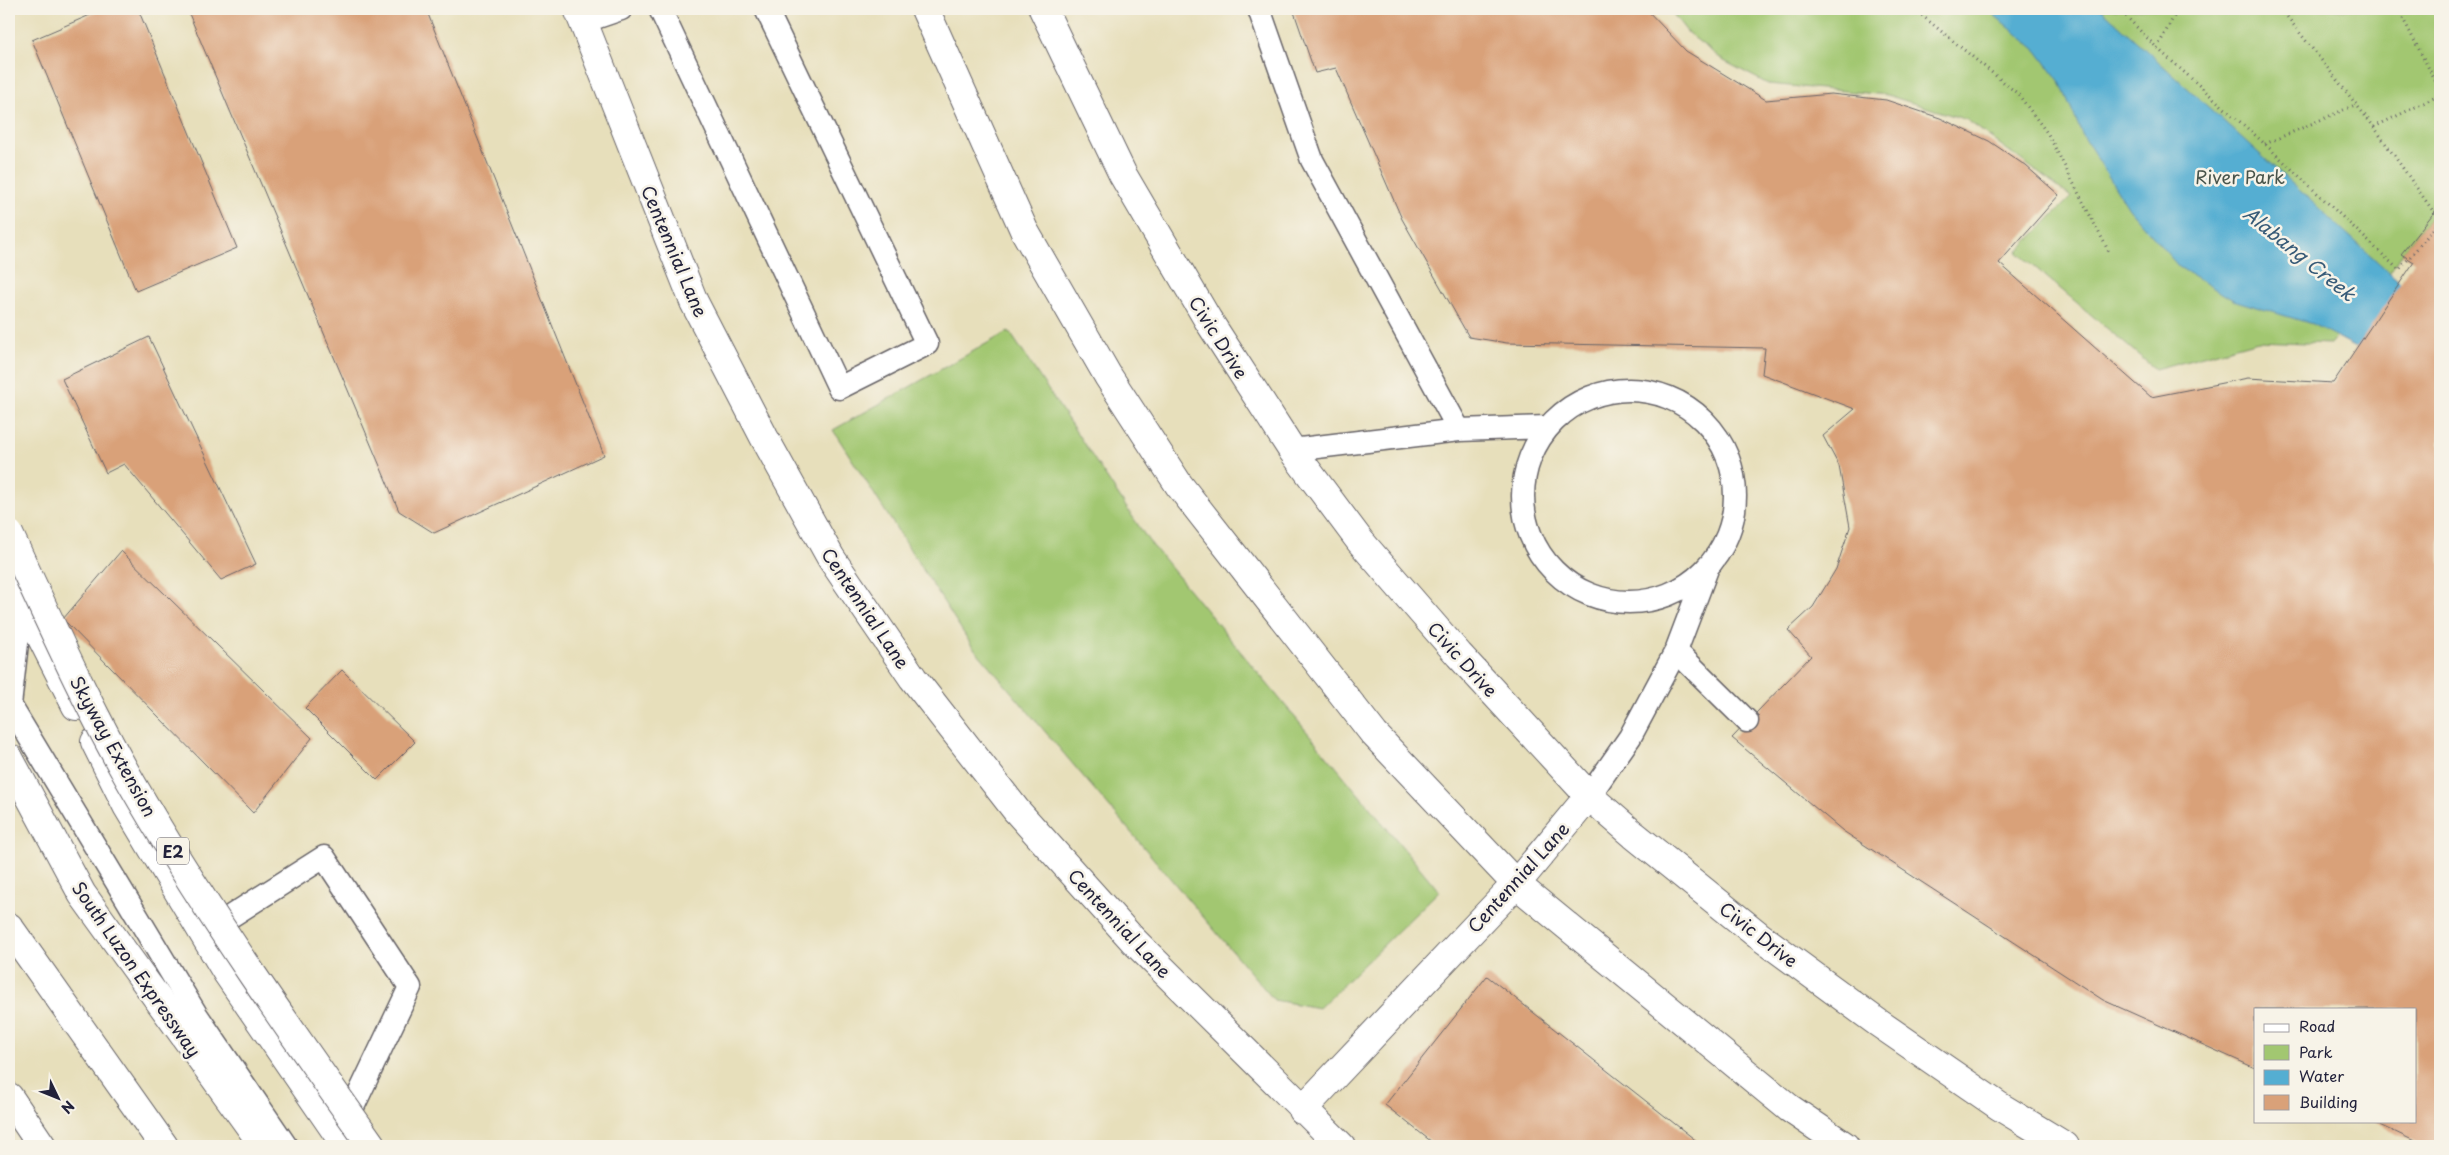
<svg xmlns="http://www.w3.org/2000/svg" width="2449" height="1155" viewBox="0 0 2449 1155" font-family="'Playpen Sans',sans-serif">
	<style>
		.green { fill: #a2c771; stroke: #627456 }
		.water { fill: #54aed2; stroke: #3b6886 }
		.building { fill: #d9a179 }
		.lines { fill: none; stroke-linecap: round; stroke-linejoin: round }
		.lane-casing { stroke: #676468; stroke-width: 25 }
		.street-casing { stroke: #676468; stroke-width: 30 }
		.secondary-casing { stroke: #676468; stroke-width: 30 }
		.highway-casing { stroke: #676468; stroke-width: 30 }
		.path { stroke: #676468; stroke-width: 3; stroke-dasharray: 1 4; stroke-linecap: butt }
		.lane { stroke: #fff; stroke-width: 22 }
		.street { stroke: #fff; stroke-width: 28 }
		.secondary { stroke: #fff; stroke-width: 28 }
		.highway { stroke: #fff; stroke-width: 28 }
		.highway-bridge-casing { stroke: #676468; stroke-width: 30; stroke-linecap: butt }
		.highway-bridge { stroke: #fff; stroke-width: 28 }
		.labels { text-anchor: middle; dominant-baseline: central; stroke-width: 5; stroke-linejoin: round; paint-order: stroke }
		.shield { fill: #f7f3e8; stroke: #62616f; stroke-width: 1 }
		.shield-label { font-size: 16px; font-weight: bold; fill: #22223b }
		.park-label { font-size: 18px; fill: #48544b; stroke: #f7f3e8 }
		.street-label { font-size: 18px; fill: #22223b; stroke: #f7f3e8 }
		.water-label { font-size: 19px; font-style: italic; fill: #365a77; stroke: #f7f3e8 }
	</style>
	<rect width="100%" height="100%" fill="#f7f3e8"/>
	<filter id="ink" filterUnits="userSpaceOnUse"><feTurbulence type="fractalNoise" baseFrequency=".02" numOctaves="2"/><feDisplacementMap in="SourceGraphic" scale="10" xChannelSelector="R" yChannelSelector="G"/><feConvolveMatrix kernelMatrix="1 2 1 2 8 2 1 2 1" color-interpolation-filters="sRGB"/></filter>
	<filter id="wash" filterUnits="userSpaceOnUse"><feTurbulence type="fractalNoise" baseFrequency=".0096" numOctaves="4" result="noise"/><feDisplacementMap in="SourceGraphic" scale="20" xChannelSelector="R" yChannelSelector="G"/><feGaussianBlur stdDeviation="1.12" result="paint"/><feColorMatrix in="noise" values="0 0 0 0 0 0 0 0 0 0 0 0 0 0 0 0 0 1.4 0 .05"/><feComposite in="paint" operator="in"/></filter>
	<g filter="url(#wash)">
		<rect width="100%" height="100%" fill="#e7dfbb"/>
		<path class="green" d="M1669 9H2440V205L2401 254 2389 274 2330 344 2258 341 2155 369 2017 252 2071 197 1967 120 1887 95 1768 84 1724 61 1688 33Z
			M1009 331 1148 540 1439 891 1319 1008 1274 1000 972 646 833 430Z"/>
		<path class="water" d="M1987 9H2101L2414 295 2370 354 2312 324 2233 300 2179 267 2129 209 2082 134 2060 82 2037 51Z"/>
		<g id="blocks">
			<path class="building" d="M104 9H138L237 248 136 291 32 40Z
				M187 9H426L604 455 434 533 399 511Z
				M1293 9H1646L1686 51 1766 100 1831 94 1886 100 1940 118 1989 141 2026 166 2059 195 1999 263 2151 397 2248 378 2333 383 2414 262 2401 254 2440 205V1146H2425L2372 1121H2415V1009H2255V1068L2103 1000 1843 831 1732 738 1811 656 1788 630 1813 607 1836 569 1850 527 1839 466 1823 436 1855 409 1762 374 1765 348 1507 343 1469 337 1402 219 1336 68 1315 73Z
				M149 337 256 564 221 580 124 464 106 473 62 379Z
				M121 551 312 738 253 813 63 619Z
				M342 670 415 742 377 780 305 708Z
				M1487 976 1703 1146H1437L1385 1105Z"/>
		</g>
	</g>
	<g filter="url(#ink)">
		<use href="#blocks" fill-opacity="0" stroke="#676468" stroke-width="1"/>
		<g class="lines">
			<g class="lane-casing">
				<path id="lane" d="M660 9 839 388 927 344 766 9
					M1259 9 1312 160 1459 430
					M583 22 621 9
					M1523 496a106 106 0 1 1 212 0a106 106 0 1 1-212 0Z
					M1292 450 1459 430 1547 427
					M22 599 10 705 196 1014 286 1146
					M1676 651 1747 721
					M1589 796 1630 737 1676 651 1707 569
					M206 932 324 857 410 987 344 1126"/>
			</g>
			<g class="street-casing">
				<path id="street" d="M578 9 694 302 764 437 831 558 913 678 1016 810 1133 940 1341 1146
					M1302 1110 1516 884 1589 796"/>
			</g>
			<g class="secondary-casing">
				<path id="secondary" d="M925 9 1024 230 1108 376 1179 485 1374 734 1516 884 1789 1108 1845 1146
					M1043 9 1123 175 1208 320 1292 450 1360 541 1459 655 1589 796 1634 835 1758 935 1877 1022 1999 1106 2065 1146"/>
			</g>
			<g class="highway-casing">
				<path id="highway" d="M9 566 22 599 76 706
					M95 742 127 806 227 973 346 1146
					M9 758 82 894 264 1146
					M9 927 164 1146
					M9 1097 42 1146"/>
			</g>
			<path class="path" d="M1914 9 2018 94 2048 134 2109 252
				M2119 9 2157 48 2265 144 2399 270 2440 221
				M2281 9 2374 127 2440 221
				M2398 9 2440 90
				M2157 48 2178 9
				M2374 127 2440 95
				M2265 144 2355 105"/>
			<use href="#lane" class="lane"/>
			<use href="#street" class="street"/>
			<use href="#secondary" class="secondary"/>
			<use href="#highway" class="highway"/>
			<g class="highway-bridge-casing">
				<path id="highway-bridge" d="M9 534C51 624 91 715 142 801 212 920 292 1033 372 1146"/>
			</g>
			<use href="#highway-bridge" class="highway-bridge"/>
		</g>
	</g>
	<g class="labels">
		<rect class="shield" x="157" y="837.5" width="32" height="27" rx="4"/>
		<g class="shield-label">
			<text x="173" y="851">E2</text>
		</g>
		<g class="park-label">
			<text x="2240" y="176">River Park</text>
		</g>
		<g class="street-label">
			<text transform="translate(675 251) rotate(67)">Centennial Lane</text>
			<text transform="translate(1219 337) rotate(58)">Civic Drive</text>
			<text transform="translate(866 608) rotate(56)">Centennial Lane</text>
			<text transform="translate(1463 659) rotate(48)">Civic Drive</text>
			<text transform="translate(114 746) rotate(61)">Skyway Extension</text>
			<text transform="translate(1518 877) rotate(-48)">Centennial Lane</text>
			<text transform="translate(1120 923) rotate(47)">Centennial Lane</text>
			<text transform="translate(1759 934) rotate(38)">Civic Drive</text>
			<text transform="translate(137 969) rotate(55)">South Luzon Expressway</text>
		</g>
		<g class="water-label">
			<text transform="translate(2300 253) rotate(39)">Alabang Creek</text>
		</g>
	</g>
	<rect width="2449" height="1155" fill="none" stroke="#f7f3e8" stroke-width="30"/>
	<rect x="2254" y="1008" width="162" height="115" fill="#f7f3e8" stroke="#a29fa3"/>
	<rect x="2264" y="1024" width="25" height="8" fill="#ffffff" stroke="#a29fa3"/>
	<text x="2299" y="1032" font-size="15" fill="#22223b">Road</text>
	<rect x="2264" y="1045" width="25" height="15" fill="#a2c771" stroke="#a29fa3"/>
	<text x="2299" y="1058" font-size="15" fill="#22223b">Park</text>
	<rect x="2264" y="1070" width="25" height="15" fill="#54aed2" stroke="#a29fa3"/>
	<text x="2299" y="1082" font-size="15" fill="#22223b">Water</text>
	<rect x="2264" y="1095" width="25" height="15" fill="#d9a179" stroke="#a29fa3"/>
	<text x="2299" y="1108" font-size="15" fill="#22223b">Building</text>
	<g transform="translate(58 1098) rotate(133)" stroke="#f7f3e8" stroke-width="4" paint-order="stroke">
	<path d="M0-4L9 19L0 12L-9 19Z" fill="#22223b"/>
	<text y="-8" font-size="14" font-weight="bold" text-anchor="middle" fill="#22223b">N</text>
	</g>
</svg>
